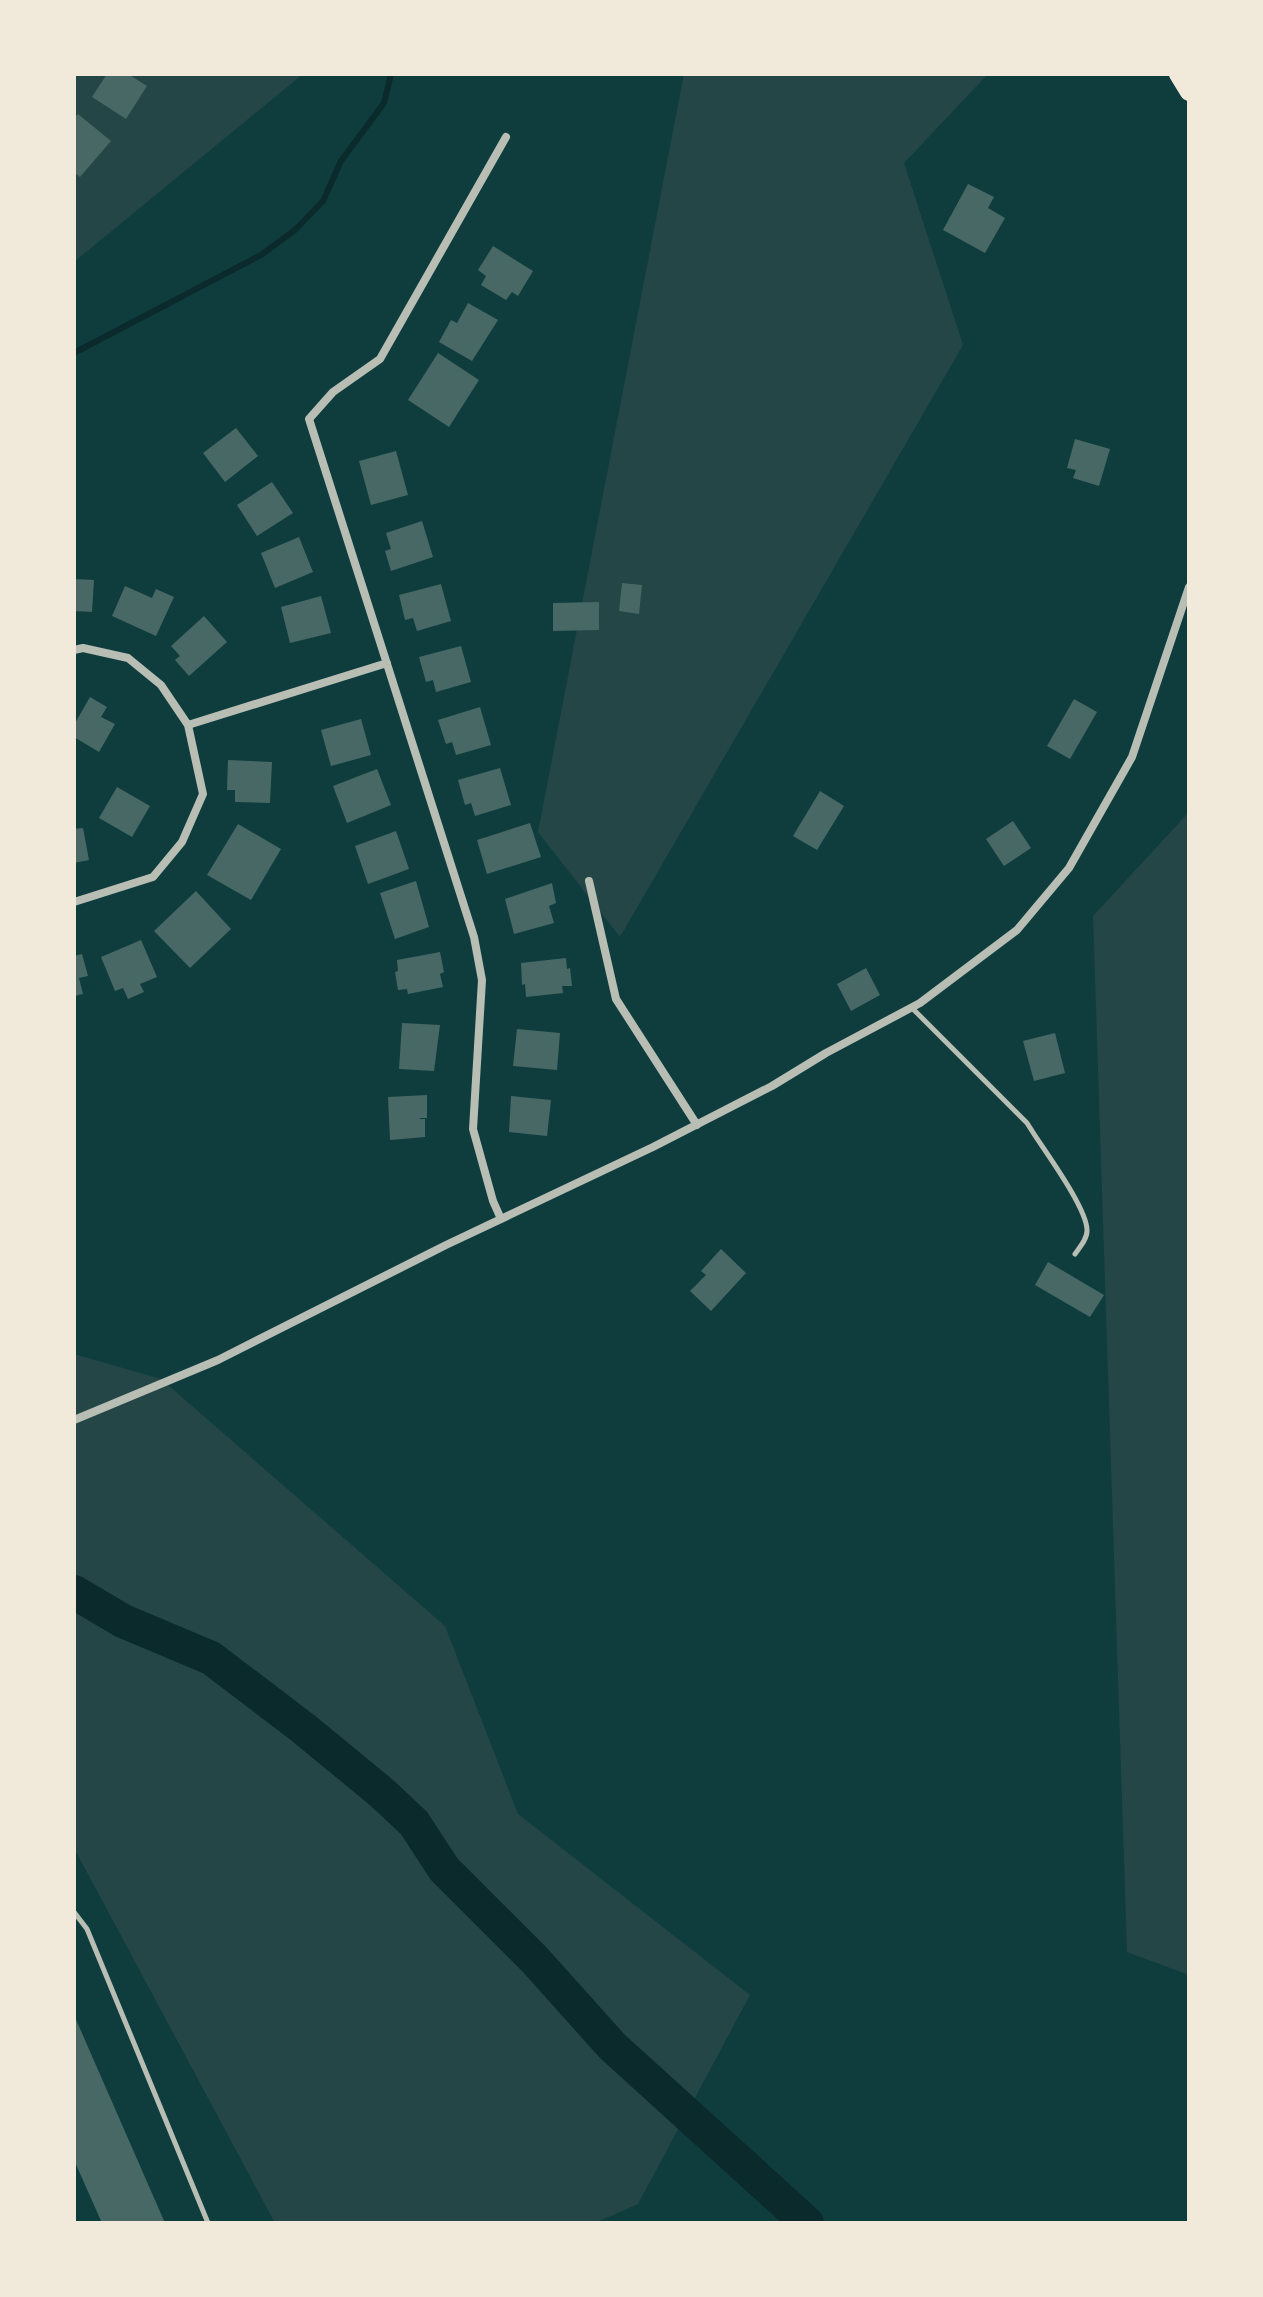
<svg xmlns="http://www.w3.org/2000/svg" width="1263" height="2297" viewBox="0 0 1263 2297" font-family="'Sofia Sans Condensed',sans-serif">
	<style>
		.green { fill: #244646 }
		.lines { fill: none; stroke-linecap: round; stroke-linejoin: round }
		.stream { stroke: #0a2a2b; stroke-width: 6 }
		.river { stroke: #0a2a2b; stroke-width: 34 }
		.building { fill: #486865 }
		.service { stroke: #b8beb3; stroke-width: 5 }
		.minor { stroke: #b8beb3; stroke-width: 8 }
		.motorway { stroke: #f1e9da; stroke-width: 18 }
	</style>
	<rect width="100%" height="100%" fill="#0f3d3e"/>
	<path class="green" d="M74 74H303L74 262Z
		M684 74H988L904 163 963 345 620 937 538 832Z
		M1189 812V1975L1127 1952 1093 916Z
		M74 1354 161 1379 445 1626 518 1814 750 1995 638 2204 595 2223H275L74 1848Z"/>
	<g class="lines">
		<path class="stream" d="M74 353 261 255 295 230 323 201 341 161 384 103 391 74"/>
		<path class="river" d="M74 1592 123 1621 211 1658 303 1728 382 1793 414 1823 444 1869 535 1960 612 2046 807 2223"/>
	</g>
	<path class="building" d="M107 74H128L147 86 126 119 92 97Z
		M78 114 111 141 80 177 74 172V118Z
		M968 184 994 197 988 208 1005 218 985 253 943 230Z
		M493 246 533 271 518 296 512 292 506 300 481 285 486 276 478 270Z
		M468 303 498 320 472 361 439 342 451 320 457 323Z
		M438 353 479 380 449 427 408 400Z
		M236 428 258 456 225 482 203 453Z
		M1075 439 1110 449 1099 486 1073 478 1076 470 1067 468Z
		M396 451 408 495 371 505 359 461Z
		M272 482 293 513 257 536 237 505Z
		M422 521 433 557 391 571 385 551 391 549 386 533Z
		M299 537 313 572 275 588 261 553Z
		M74 579 94 580 92 612 74 611Z
		M622 583 642 585 639 614 619 611Z
		M441 584 451 621 417 631 413 618 405 620 399 595Z
		M125 586 152 598 156 589 174 597 156 636 112 616Z
		M321 596 331 633 290 643 281 607Z
		M599 602V630L553 631V603Z
		M204 616 227 642 189 676 175 660 180 656 171 646Z
		M461 646 471 682 436 692 433 680 426 682 419 657Z
		M90 697 107 707 101 717 115 724 99 752 74 737V725Z
		M1074 699 1097 712 1070 759 1047 746Z
		M480 707 491 745 456 755 452 742 446 744 438 720Z
		M361 719 371 755 331 766 321 730Z
		M228 760 272 762 270 803 235 802V790H227Z
		M500 768 511 805 475 816 471 803 465 805 458 780Z
		M377 769 391 805 347 823 333 786Z
		M117 787 150 806 132 837 99 818Z
		M820 791 844 806 817 850 793 836Z
		M1013 821 1031 848 1004 866 986 839Z
		M530 823 541 857 487 874 477 840Z
		M238 824 281 849 251 900 207 875Z
		M83 828 89 860 74 863V829Z
		M396 831 409 869 368 884 355 846Z
		M416 881 429 927 395 939 380 893Z
		M552 883 556 903 549 906 554 923 514 934 505 899Z
		M196 891 231 929 190 968 154 931Z
		M141 940 157 977 140 984 144 992 128 999 123 988 115 991 101 957Z
		M440 952 444 972 440 974 443 987 408 994 407 989 398 990 395 972 398 971 397 960Z
		M82 954 88 976 79 978 83 994 74 996V956Z
		M566 958 567 969 570 968 572 986H562L563 993 526 997 525 984 522 985 521 963Z
		M866 968 880 995 851 1011 837 984Z
		M402 1023 440 1025 434 1071 399 1069Z
		M517 1029 560 1033 557 1070 513 1066Z
		M1055 1033 1065 1073 1034 1081 1023 1041Z
		M427 1095V1118H420V1119H425V1137L390 1140 388 1097Z
		M511 1096 551 1100 547 1136 509 1132Z
		M721 1249 746 1273 711 1311 690 1291 706 1275 701 1271Z
		M1048 1262 1104 1295 1090 1317 1035 1285Z
		M74 2015 165 2223H102L74 2160Z"/>
	<g class="lines">
		<path class="service" d="M912 1008 1027 1123 1034 1134C1047 1154 1088 1210 1087 1231 1087 1239 1080 1247 1075 1254
			M74 1912 87 1929 208 2223"/>
		<path class="minor" d="M74 650 83 648 128 658 161 685 188 725 203 794 182 842 153 877 74 902
			M188 725 387 663
			M589 881 616 999 697 1125
			M501 1219 493 1201 473 1129 482 980 474 937 309 419 333 392 380 359 506 137
			M74 1420 218 1360 446 1245 653 1147 772 1086 826 1053 920 1003 1017 930 1069 868 1132 757 1189 587"/>
		<path class="motorway" d="M1178 74 1189 92"/>
	</g>
	<rect width="1263" height="2297" fill="none" stroke="#f1e9da" stroke-width="152"/>
</svg>
